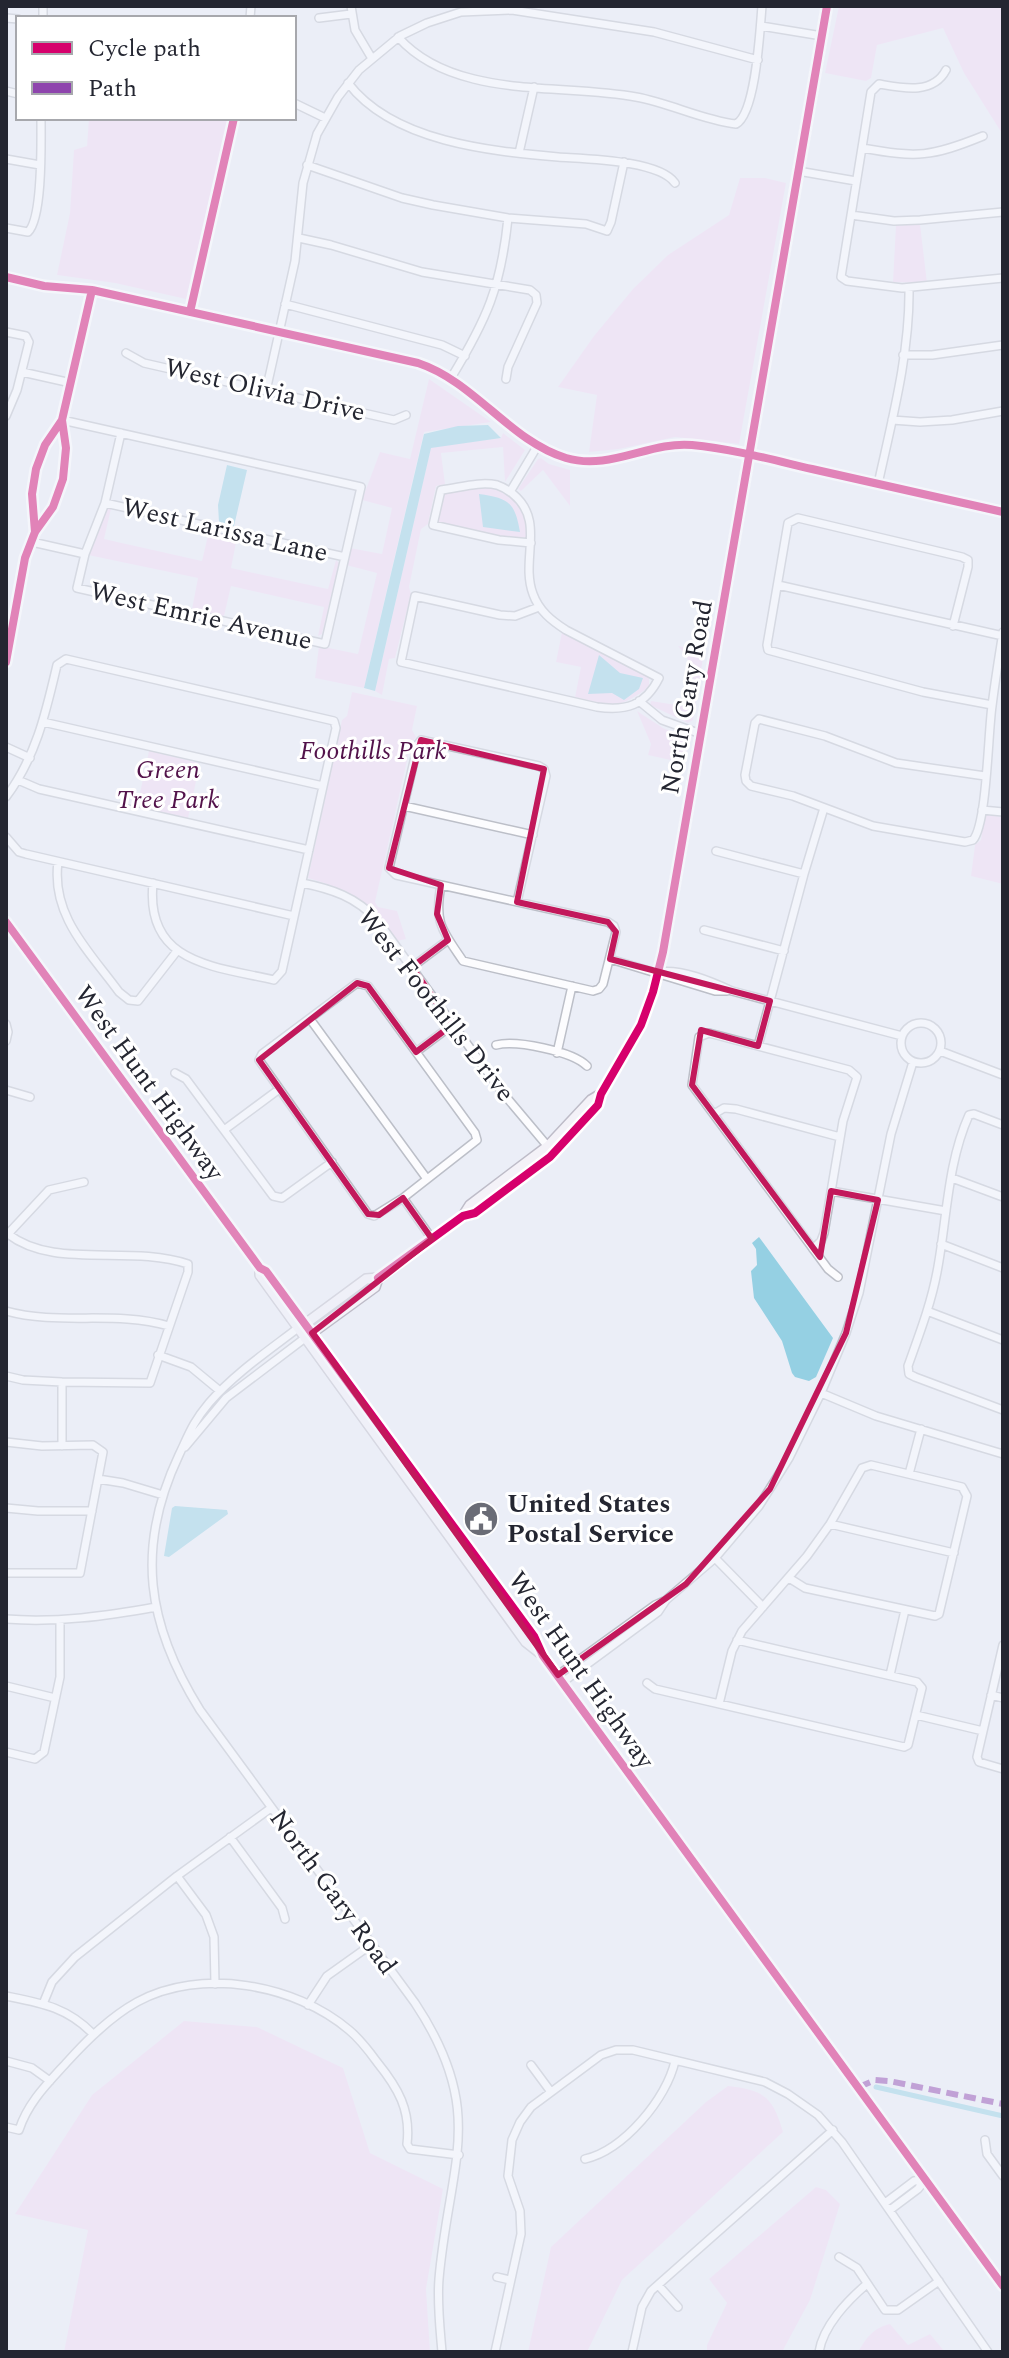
<svg xmlns="http://www.w3.org/2000/svg" width="1009" height="2358" viewBox="0 0 1009 2358" font-family="Spectral,serif">
	<style>
		.green { fill: #f2daf2 }
		.water { fill: #95d0e3 }
		.lines { fill: none; stroke-linecap: round; stroke-linejoin: round }
		.canal { stroke: #95d0e3; stroke-width: 5 }
		.minor-casing { stroke: #bcbfc8; stroke-width: 10 }
		.major-casing { stroke: #bebcc8; stroke-width: 12 }
		.minor { stroke: #fcfcfe; stroke-width: 7 }
		.major { stroke: #f4f2f8; stroke-width: 9 }
		.quiet { stroke: #8e44ad; stroke-width: 6; stroke-dasharray: 12 6; stroke-linecap: butt }
		.cycleway-casing { stroke: #fff; stroke-width: 13 }
		.cycleway { stroke: #d6006c; stroke-width: 8 }
		.marked { fill: none; stroke: #c2185b; stroke-width: 6; stroke-linejoin: round }
		.labels { text-anchor: middle; dominant-baseline: central; stroke-width: 6; stroke-linejoin: round; paint-order: stroke }
		.street-label { font-size: 26px; fill: #242631; stroke: #fff }
		.park-label { font-size: 26px; font-style: italic; fill: #53134b; stroke: #fff }
		.poi-label { font-size: 26px; font-weight: bold; fill: #242631; stroke: #fff; text-anchor: start }
	</style>
	<rect width="100%" height="100%" fill="#ebeef7"/>
	<path class="green" d="M839 6H1003V135L964 73 943 28 877 45 871 78 866 81 825 73Z
		M89 118H228L186 299 115 283 57 275 70 213 74 150 87 146Z
		M740 178H765L786 183 739 444 675 437 619 449 589 452 597 395 558 387 594 336 633 289 668 255 729 215Z
		M920 224 927 283 893 282 896 225Z
		M429 379 491 422 424 432 364 688 315 678 319 646 358 654 377 573 346 565 350 548 382 554 392 508 362 500 380 452 410 459Z
		M503 433 525 450 505 482 503 447 441 453 445 484 436 486 428 524 421 529 409 587 411 594 395 658 389 659 382 695 375 691 431 447 501 438Z
		M541 458 549 464 570 470V506L543 470 521 491 518 489 538 459Z
		M486 487C513 493 528 510 526 538L503 537 438 522 445 493Z
		M106 508 111 509 104 539 202 561 209 531 237 538 231 568 328 589 336 560 339 563 322 634 318 636 324 607 231 586 224 616 196 610 192 609 198 578 88 555Z
		M562 632 649 678V687C616 711 613 706 575 697L581 667 556 662Z
		M678 646 704 652 693 720 688 723 650 705 651 701 689 707C694 680 698 669 678 646Z
		M352 692 417 706 412 730 416 737 411 743 375 902 378 907 397 911 406 939 397 941C368 901 355 892 308 878L342 720 347 716Z
		M637 711 663 728 689 739 684 763 648 755 651 744Z
		M149 751 200 763 188 818 137 807Z
		M987 815 1003 817V884L971 876 975 845 981 840 984 818Z
		M184 2021 257 2027 343 2068 370 2153 443 2189 426 2289 430 2352H64L88 2230 15 2214 92 2095Z
		M728 2086C764 2090 773 2097 783 2132L622 2280 587 2352H528L551 2247 706 2102Z
		M816 2187 826 2190 840 2204 810 2300 782 2352H707V2345L727 2303 709 2279Z
		M890 2324 908 2345 930 2334 945 2352H858C867 2337 873 2328 890 2324Z"/>
	<path class="water" d="M488 425 501 438 431 448 375 691 364 688 424 434 458 426Z
		M227 465 247 470 234 526 219 522 218 505Z
		M479 494C509 498 515 503 520 532L483 527Z
		M599 655 620 673 643 678 639 689 624 700 612 693 588 694Z
		M759 1237 833 1338 816 1377 809 1381 795 1377 792 1373 782 1341 754 1298 751 1271 757 1265 756 1249 752 1243Z
		M175 1506 227 1510 228 1514 169 1557 164 1556 172 1508Z"/>
	<g class="lines">
		<path class="canal" d="M876 2087 1003 2116"/>
		<g class="minor-casing">
			<path id="minor" d="M43 6V18
				M351 6 355 30 371 57
				M6 18 18 19
				M250 18 251 6
				M319 18 351 14
				M761 26 822 36
				M398 37C454 100 560 83 636 97 670 103 702 120 736 124 756 113 760 29 762 6
				M946 70C933 95 902 88 879 84L871 92 841 277 847 281 902 288 1003 278
				M348 83C393 142 490 151 558 157 585 159 659 160 675 183
				M6 91 18 94
				M294 103 325 118
				M862 148C918 158 931 157 983 136
				M519 153 534 87
				M6 159 40 165
				M307 165 402 198 433 205 508 218 586 224 607 231 611 222 624 162
				M798 171 856 181
				M851 215 894 221 920 220 1003 212
				M6 228 28 232C43 218 41 141 41 118
				M299 238 331 245 422 272 530 290 536 295 537 303 508 367 506 379
				M6 277 44 286 92 290 418 363C475 382 510 441 566 458 610 471 650 441 692 445 733 449 773 460 812 469 876 483 939 498 1003 512
				M285 304 442 345 465 356
				M190 312 234 118
				M6 332 26 336 29 342 17 390 6 416
				M126 353 144 363 394 420 406 415
				M903 355H932L1003 345
				M22 372 71 383
				M451 378C487 319 501 287 508 218
				M266 391 295 261 303 183 317 134 338 97 359 70 400 36 427 23 461 12 512 10 654 32 758 60
				M62 420 361 487 325 644 77 588 85 554 105 503 121 433
				M892 420 920 422 952 420 1003 411
				M878 484C892 420 910 353 909 288
				M510 492 538 445
				M105 503 345 557
				M35 532 32 494 36 469 45 445 62 420 92 290
				M32 542 85 554
				M531 543 499 540 433 525 441 490C459 488 479 481 497 485 503 487 508 490 513 494 546 521 520 560 533 594 539 611 552 621 566 630L659 678C645 706 626 711 597 707L401 662 415 596 500 615 515 616 539 607
				M778 585 1003 636
				M953 626 968 567V560L962 557 798 518 788 523 767 645 768 650 923 692 992 705
				M6 662 25 558 35 532 53 507 63 479 66 448 62 420
				M639 701 662 720 701 734
				M43 722 323 786
				M6 747 30 758
				M985 776 896 763 825 736 759 719 755 723 745 775 746 781 751 786 793 796 873 826 965 842 973 840C987 824 988 733 992 706 995 681 999 657 1003 632
				M18 780 39 789 309 850
				M6 797C36 757 46 712 57 665L66 659 334 721 336 728 282 971 274 980C214 966 145 964 153 883
				M404 806 533 835
				M982 810 1003 812
				M6 837 19 852 26 854 294 916
				M716 851 804 874
				M58 862C51 916 89 951 119 992L129 1000 138 1001 177 951
				M302 883C332 889 356 897 377 920L502 1092 550 1149
				M441 885C434 923 442 930 463 961L593 991 599 989 603 984 616 932 614 926 608 922 396 875 389 868 418 744 421 740 539 766 544 769 546 776 517 902
				M704 930 784 951
				M610 959 715 991H727
				M412 967 448 940
				M659 972C682 969 710 981 732 991L902 1036
				M357 983 368 986 475 1133 477 1140 403 1198 374 1216 368 1214 259 1060 262 1054Z
				M310 1019 427 1179
				M901 1043a20 20 0 1 1 40 0a20 20 0 1 1-40 0Z
				M6 1024 8 1032 6 1041
				M496 1045C516 1040 572 1051 587 1066
				M758 1046 804 874 824 808
				M940 1051 1003 1075
				M416 1052 452 1025
				M557 1053 572 986
				M175 1073 186 1079 273 1196 282 1198 332 1162
				M6 1090 30 1097
				M714 1114 724 1108 736 1109 840 1137
				M1003 1125 974 1114 969 1115C947 1164 947 1220 937 1272 931 1304 919 1335 908 1366L909 1374 915 1377 1003 1410
				M224 1130 278 1090
				M952 1178 1003 1197
				M831 1191 946 1211
				M403 1198 432 1239
				M7 1235 49 1190 84 1182
				M941 1244 1003 1268
				M813 1249 821 1241 824 1233 843 1121 857 1077 849 1070 709 1033 699 1037 692 1085 828 1269 838 1277
				M6 1311C60 1326 114 1310 169 1326
				M927 1311 1003 1340
				M298 1328C268 1351 234 1374 209 1403 193 1422 189 1434 179 1455 135 1548 147 1625 200 1710L415 2003C488 2113 449 2163 439 2279 437 2303 440 2328 442 2352
				M158 1355 191 1367 220 1391
				M6 1376 23 1380 62 1382 150 1383 188 1272V1264C129 1244 54 1270 8 1234
				M62 1382V1446
				M821 1393 876 1416 1003 1454
				M6 1442 42 1446 93 1445 103 1452 80 1573H6
				M185 1447 226 1398 305 1338
				M909 1474 921 1429
				M98 1479 123 1483 163 1495
				M6 1508 38 1511H92
				M830 1524 954 1553
				M715 1558 763 1607
				M6 1619C57 1623 106 1616 156 1607
				M1003 1645 977 1757 979 1762 1003 1769
				M558 1675 655 1605 664 1601
				M890 1675 905 1610
				M563 1682 658 1612 666 1600 715 1558 759 1506 789 1458 821 1393 846 1333 859 1293 891 1134 913 1062
				M647 1683 655 1689 904 1747 908 1745 922 1688 917 1682 737 1640
				M6 1686 55 1698
				M991 1695 1003 1698
				M719 1704 732 1651 742 1631 807 1556 830 1524 862 1468 871 1465 962 1487 967 1496 939 1614 935 1616 805 1588 789 1578
				M916 1715 983 1731
				M6 1752 35 1759 44 1752 60 1677V1620
				M230 1837 282 1908 285 1919
				M177 1876 206 1915 214 1937 215 1984
				M6 1996C41 2003 67 2007 93 2034
				M43 2004 52 1982 75 1957 177 1876 271 1808
				M308 2005 327 1976 372 1944
				M6 2061 32 2068 50 2081
				M531 2065 551 2092
				M6 2127 19 2130C28 2102 48 2083 68 2061 88 2039 110 2017 137 2002 201 1967 295 1984 349 2030 360 2039 369 2051 377 2062 398 2088 411 2110 407 2144L410 2149 459 2155
				M985 2140 987 2154 1003 2176
				M585 2159C624 2150 667 2098 675 2061
				M885 2203 914 2181 926 2179
				M890 2210 918 2189 926 2179
				M839 2257 857 2268 885 2310H898L939 2281
				M497 2277 510 2280
				M658 2285 678 2307
				M495 2352 521 2234 520 2211 508 2176 512 2140 520 2122 531 2107 601 2055 616 2050H633L765 2082 788 2094 818 2115 842 2142 988 2352
				M632 2352 642 2307 651 2291 833 2130
				M819 2352C823 2326 848 2300 867 2284"/>
		</g>
		<g class="major-casing">
			<path id="major" d="M6 922 260 1268 266 1271 534 1636 543 1656 1003 2286
				M463 1216 470 1205 548 1146 591 1100 601 1094
				M260 1268V1275L526 1642 540 1653
				M301 1327 366 1279 378 1278
				M305 1338 375 1287 378 1278 463 1216 475 1213 550 1157 598 1105 601 1094 641 1025 653 992 663 952 827 6"/>
		</g>
		<use href="#minor" class="minor"/>
		<use href="#major" class="major"/>
		<path class="quiet" d="M859 2087 875 2080 889 2081 1003 2104"/>
		<g class="cycleway-casing">
			<path id="cycleway" d="M6 277 44 286 92 290 418 363C475 382 510 441 566 458 610 471 650 441 692 445 733 449 773 460 812 469 876 483 939 498 1003 512
				M190 312 234 118
				M35 532 32 494 36 469 45 445 62 420 92 290
				M6 662 25 558 35 532 53 507 63 479 66 448 62 420
				M6 922 260 1268 266 1271 534 1636 543 1656 1003 2286
				M378 1278 463 1216 475 1213 550 1157 598 1105 601 1094 641 1025 653 992 663 952 827 6"/>
		</g>
		<use href="#cycleway" class="cycleway"/>
	</g>
	<path d="M0 0H1009V2358H0ZM421 740 544 769 517 902 608 922 616 932 610 959 770 1001 758 1046 701 1030 692 1085 820 1257 831 1191 878 1200 846 1333 770 1489 686 1584 558 1675 312 1333 432 1239 403 1198 379 1215 368 1214 259 1060 357 983 368 986 416 1052 452 1025 412 967 448 940 437 914 441 885 389 868Z" fill="#ebeef7" fill-opacity=".55" fill-rule="evenodd"/>
	<path class="marked" d="M421 740 544 769 517 902 608 922 616 932 610 959 770 1001 758 1046 701 1030 692 1085 820 1257 831 1191 878 1200 846 1333 770 1489 686 1584 558 1675 312 1333 432 1239 403 1198 379 1215 368 1214 259 1060 357 983 368 986 416 1052 452 1025 412 967 448 940 437 914 441 885 389 868Z"/>
	<defs>
		<g id="civic-disc" transform="scale(1.8)"><circle r="9.5" fill="#6a6c76" stroke="#fff"/><path d="M-.6-6.5H3V-4.5H.6V-3L4-1V1h2V6H-6V1h2V-1L-.6-3ZM-1.2 2.5V6h2.4V2.5Z" fill="#fff"/></g>
	</defs>
	<g fill-rule="evenodd">
		<use href="#civic-disc" x="481" y="1519"/>
	</g>
	<g class="labels">
		<g class="street-label">
			<text transform="translate(265 390) rotate(13)">West Olivia Drive</text>
			<text transform="translate(225 530) rotate(13)">West Larissa Lane</text>
			<text transform="translate(201 616) rotate(13)">West Emrie Avenue</text>
			<text transform="translate(687 697) rotate(-80)">North Gary Road</text>
			<text transform="translate(436 1005) rotate(52)">West Foothills Drive</text>
			<text transform="translate(149 1083) rotate(54)">West Hunt Highway</text>
			<text transform="translate(581 1670) rotate(55)">West Hunt Highway</text>
			<text transform="translate(333 1892) rotate(54)">North Gary Road</text>
		</g>
		<g class="park-label">
			<text x="373" y="751">Foothills Park</text>
			<text x="168" y="770">Green<tspan x="168" dy="30">Tree Park</tspan></text>
		</g>
		<g class="poi-label">
			<text x="507" y="1504">United States<tspan x="507" dy="30">Postal Service</tspan></text>
		</g>
	</g>
	<rect width="1009" height="2358" fill="none" stroke="#242631" stroke-width="16"/>
	<rect x="16" y="16" width="280" height="104" fill="#ffffff" stroke="#a7a8ad" stroke-width="2"/>
	<rect x="32" y="42" width="40" height="12" fill="#d6006c" stroke="#a7a8ad" stroke-width="2"/>
	<text x="88" y="56" font-size="24" fill="#242631">Cycle path</text>
	<rect x="32" y="82" width="40" height="12" fill="#8e44ad" stroke="#a7a8ad" stroke-width="2"/>
	<text x="88" y="96" font-size="24" fill="#242631">Path</text>
</svg>
